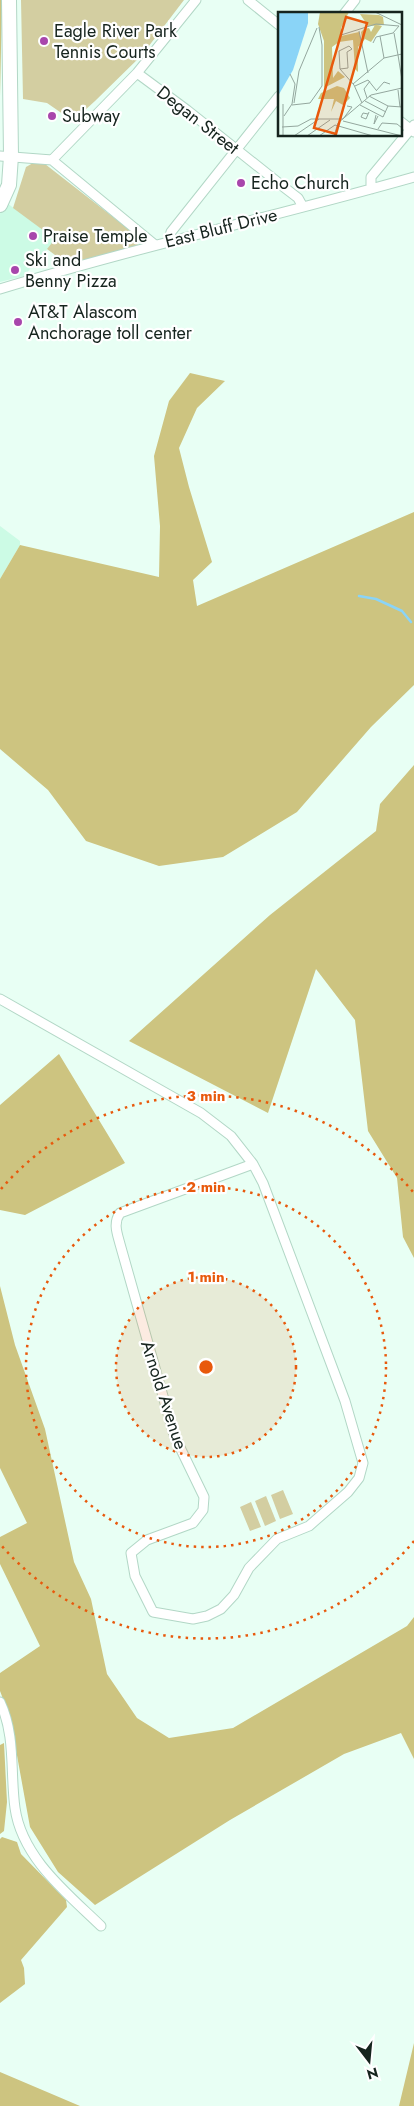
<svg xmlns="http://www.w3.org/2000/svg" width="414" height="2106" viewBox="0 0 414 2106" font-family="Jost,sans-serif">
	<style>
		.built { fill: #ccfbe5 }
		.green { fill: #d3cea1 }
		.forest { fill: #cdc480 }
		.lines { fill: none; stroke-linecap: round; stroke-linejoin: round }
		.stream { stroke: #8ad4f7; stroke-width: 2.5 }
		.minor-casing { stroke: #b2d7c6; stroke-width: 11 }
		.primary-casing { stroke: #b2d7c6; stroke-width: 16 }
		.minor { stroke: #fff; stroke-width: 9 }
		.primary { stroke: #fff; stroke-width: 14 }
		.ring { fill: none; stroke: #e8590c; stroke-width: 2.5; stroke-dasharray: 2.5 5 }
		.poi-dot { fill: #a846ac; stroke: #fff; stroke-width: 2 }
		.labels { text-anchor: middle; dominant-baseline: central; stroke-width: 4.5; stroke-linejoin: round; paint-order: stroke }
		.poi-label { font-size: 18px; fill: #16241e; stroke: #fff; text-anchor: start }
		.street-label { font-size: 18px; fill: #16241e; stroke: #fff }
		.inset-road { fill: none; stroke: #94a79e; stroke-width: 1 }
		.view { fill: #e8590c; fill-opacity: 0.15; stroke: #e8590c; stroke-width: 2.5 }
		.inset-edge { fill: none; stroke: #16241e; stroke-width: 2.5 }
		.centre { fill: #e8590c; stroke: #fff; stroke-width: 2.5 }
		.ring-label { font-size: 15px; text-anchor: middle; font-weight: bold; fill: #e8590c; stroke: #fff; stroke-width: 4.5; stroke-linejoin: round; paint-order: stroke }
	</style>
	<rect width="100%" height="100%" fill="#e8fff4"/>
	<path class="built" d="M0 198 56 239 24 276 0 282Z
		M0 526 20 541V545L0 579Z"/>
	<path class="green" d="M21 0H184L142 55 95 101 73 121 47 103 23 99Z
		M33 163 45 164 140 238 137 246 67 264 47 249 55 239 13 208 26 167Z
		M283 1490 293 1514 280 1519 271 1495Z
		M266 1496 276 1521 265 1526 255 1501Z
		M251 1502 261 1527 250 1531 240 1507Z"/>
	<path class="forest" d="M0 0H2L0 96Z
		M190 373 225 381 197 408 179 448 189 487 212 562 193 580 197 606 414 512V685L371 727 297 812 223 857 159 866 86 841 48 790 0 749V579L20 545 159 577 160 526 154 456 169 401Z
		M414 765V1258L403 1237 397 1178 368 1131 355 1020 316 969 268 1113 129 1041 270 915 376 831 380 804Z
		M59 1054 125 1163 25 1215 0 1210V1105Z
		M0 1286 15 1345 45 1429 74 1562 91 1599 107 1674 137 1718 169 1738 233 1728 407 1626 414 1617V1759L401 1733 344 1754 230 1820 95 1905 58 1872 30 1827 10 1717 0 1691V1673L40 1646 0 1564V1537L27 1523 0 1468Z
		M4 1743 7 1802 4 1831 0 1834V1745Z
		M2 1837 17 1842 21 1854 66 1900 67 1907 21 1960 24 1968 25 1984 0 2003V1839Z
		M414 2043V2106H399Z
		M0 2072 80 2106H0Z"/>
	<g class="lines">
		<path class="stream" d="M359 596 376 599 402 611 411 622"/>
		<g class="minor-casing">
			<path id="minor" d="M248 0 279 25
				M344 14 355 0
				M137 73 187 110 285 188 298 198 303 207
				M400 121 414 132
				M0 156 52 160
				M52 160 137 73 196 0
				M52 160 155 245
				M371 189V177L414 125
				M169 241 171 232 279 96
				M0 289C137 247 277 216 414 177
				M0 999 201 1113 231 1136 253 1164
				M253 1164 263 1183 345 1401 363 1463 359 1478 348 1492 309 1526 277 1539 249 1568 234 1595 221 1609 207 1616 193 1619 153 1612 135 1576 131 1553 147 1540 193 1523 203 1510 204 1497 174 1435 120 1244C117 1233 113 1223 120 1213Z
				M0 1702C16 1736 10 1773 15 1808 22 1858 67 1893 101 1926"/>
		</g>
		<g class="primary-casing">
			<path id="primary" d="M0 205 9 185 11 156 9 0"/>
		</g>
		<use href="#minor" class="minor"/>
		<use href="#primary" class="primary"/>
	</g>
	<circle cx="206" cy="1367" r="90" fill="#e8590c" fill-opacity=".12"/>
	<g class="ring">
		<circle cx="206" cy="1367" r="90"/>
		<circle cx="206" cy="1367" r="180"/>
		<path d="M414 1541A271 271 0 0 1 1 1545M1 1189A271 271 0 0 1 414 1193"/>
	</g>
	<g class="poi-dot">
		<circle cx="44" cy="41" r="5"/>
		<circle cx="52" cy="116" r="5"/>
		<circle cx="241" cy="183" r="5"/>
		<circle cx="33" cy="236" r="5"/>
		<circle cx="15" cy="270" r="5"/>
		<circle cx="18" cy="322" r="5"/>
	</g>
	<g class="labels">
		<g class="poi-label">
			<text x="54" y="31">Eagle River Park<tspan x="54" dy="21">Tennis Courts</tspan></text>
			<text x="62" y="116">Subway</text>
			<text x="251" y="183">Echo Church</text>
			<text x="43" y="236">Praise Temple</text>
			<text x="25" y="260">Ski and<tspan x="25" dy="21">Benny Pizza</tspan></text>
			<text x="28" y="312">AT&amp;T Alascom<tspan x="28" dy="21">Anchorage toll center</tspan></text>
		</g>
		<g class="street-label">
			<text transform="translate(198 120) rotate(38)">Degan Street</text>
			<text transform="translate(221 228) rotate(-14)">East Bluff Drive</text>
			<text transform="translate(164 1395) rotate(72)">Arnold Avenue</text>
		</g>
	</g>
	<g transform="translate(278 12)">
		<rect width="124" height="124" fill="#e8fff4"/>
		<path d="M42 0H71L63 16V24L81 20 84 29 83 20 86 17 91 16 93 20 97 13 104 14 93 30 87 27 80 35V60L77 57 75 28 61 30 54 35 55 66 60 59 67 65 46 76V29L40 12ZM82 2 101 3 105 5 106 13 90 14ZM59 74 66 76 72 86 65 93 58 89 53 100 56 87H40L43 81Z" fill="#cdc480"/>
		<path d="M0 0H30V11L15 58 0 84Z" fill="#8ad4f7"/>
		<path class="inset-road" d="M97 0 124 13M81 19 90 61M116 21 120 43M63 23 98 12 121 14M102 24 106 46M95 31 98 25 115 21 121 14M71 34 74 37 69 40 70 56 62 57 61 39ZM120 43 124 68M62 57 76 73 84 91M75 72 106 46 124 42M77 74 90 68 98 78M120 78 122 95M98 79 106 70 112 72M91 84 110 94 124 95M89 86 86 77 92 69M87 89 108 100M16 91 21 59 39 16M5 92V124M14 93 32 91 44 74V33L41 15M82 93 105 105 110 94M90 102 85 101 83 105 88 107 91 100M98 103 96 112 100 104M6 104 14 92 17 72 12 62M65 109 124 124M57 113 95 124M4 115 20 114 33 107H65L74 95 69 94M100 117 104 111 119 112 124 116M16 124 41 107M29 124 52 108M41 124 57 113M56 124 60 111 93 83 124 76"/>
		<path class="view" d="M68 5 89 11 58 122 36 116Z"/>
		<rect width="124" height="124" class="inset-edge"/>
	</g>
	<circle cx="206" cy="1367" r="8" class="centre"/>
	<g class="ring-label">
		<text x="206" y="1101">3 min</text>
		<text x="206" y="1192">2 min</text>
		<text x="206" y="1282">1 min</text>
	</g>
	<g transform="translate(369 2061) rotate(164)" stroke="#ffffff" stroke-width="4" paint-order="stroke">
	<path d="M0-4L9 19L0 12L-9 19Z" fill="#16241e"/>
	<text y="-8" font-size="14" font-weight="bold" text-anchor="middle" fill="#16241e">N</text>
	</g>
</svg>
